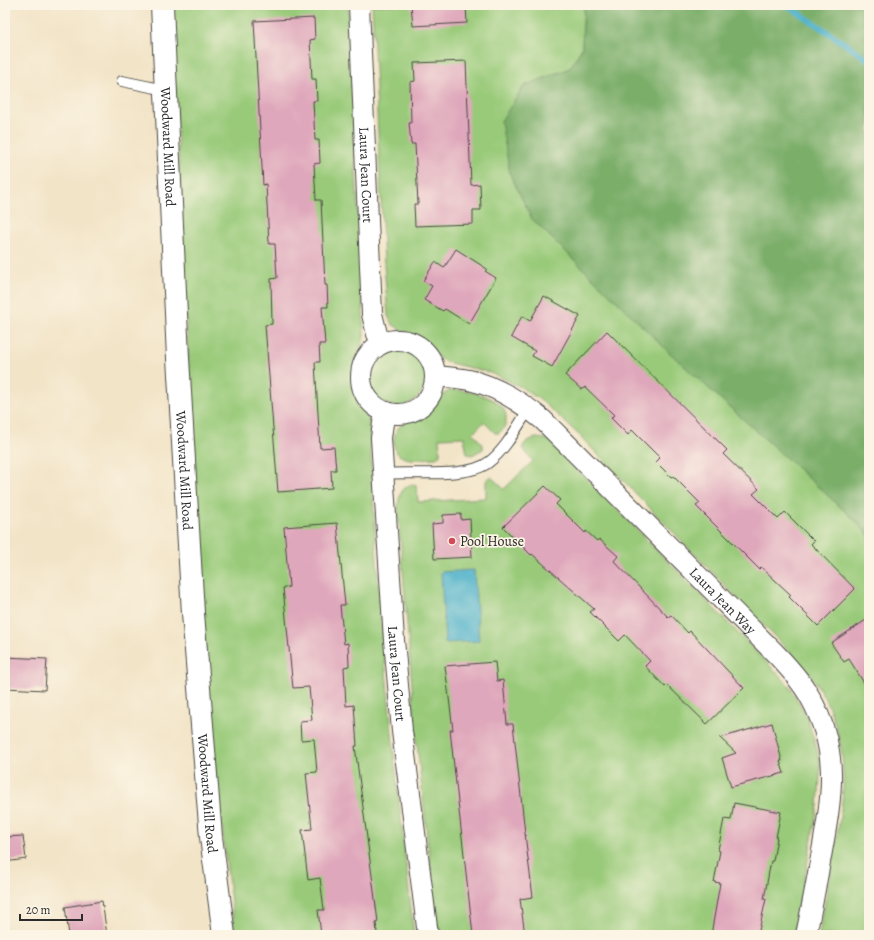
<svg xmlns="http://www.w3.org/2000/svg" width="874" height="940" viewBox="0 0 874 940" font-family="Alegreya,serif">
	<style>
		.green { fill: #99ca79; stroke: #627a52 }
		.forest { fill: #7aae69; stroke: #526c4a }
		.water { fill: #4cb1cb; stroke: #3c6e7b }
		.lines { fill: none; stroke-linecap: round; stroke-linejoin: round }
		.stream { stroke: #4cb1cb; stroke-width: 6 }
		.building { fill: #dfa7bb }
		.service-casing { stroke: #494742; stroke-width: 12 }
		.minor-casing { stroke: #494742; stroke-width: 22 }
		.tertiary-casing { stroke: #494742; stroke-width: 24 }
		.service { stroke: #fff; stroke-width: 10 }
		.minor { stroke: #fff; stroke-width: 20 }
		.tertiary { stroke: #fff; stroke-width: 22 }
		.poi-dot { fill: #d1495b; stroke: #fcf5e5; stroke-width: 1.5 }
		.labels { text-anchor: middle; dominant-baseline: central; stroke-width: 3.5; stroke-linejoin: round; paint-order: stroke }
		.street-label { font-size: 14px; fill: #2b2b2b; stroke: #fcf5e5 }
		.poi-label { font-size: 14px; fill: #2b2b2b; stroke: #fcf5e5; text-anchor: start }
	</style>
	<rect width="100%" height="100%" fill="#fcf5e5"/>
	<filter id="ink" filterUnits="userSpaceOnUse"><feTurbulence type="fractalNoise" baseFrequency=".025" numOctaves="2"/><feDisplacementMap in="SourceGraphic" scale="8" xChannelSelector="R" yChannelSelector="G"/><feConvolveMatrix kernelMatrix="1 2 1 2 8 2 1 2 1" color-interpolation-filters="sRGB"/></filter>
	<filter id="wash" filterUnits="userSpaceOnUse"><feTurbulence type="fractalNoise" baseFrequency=".012" numOctaves="4" result="noise"/><feDisplacementMap in="SourceGraphic" scale="16" xChannelSelector="R" yChannelSelector="G"/><feGaussianBlur stdDeviation="0.9" result="paint"/><feColorMatrix in="noise" values="0 0 0 0 0 0 0 0 0 0 0 0 0 0 0 0 0 1.4 0 .05"/><feComposite in="paint" operator="in"/></filter>
	<g filter="url(#wash)">
		<rect width="100%" height="100%" fill="#f2e4c7"/>
		<path class="green" d="M171 5H348L364 336C362 351 352 362 352 377 351 392 361 401 367 414 369 419 369 426 370 432 376 600 395 768 414 935H235L212 745 195 497Z
			M372 5H584L582 48 570 69 524 86 869 536V935H819C824 908 829 881 834 854 842 807 850 767 834 721 828 702 818 685 807 670L577 433 543 402 521 387 498 376 487 372 446 362 439 358 429 345 422 339 401 330 392 324 388 316 384 263Z
			M368 377a29 29 0 1 1 58 0a29 29 0 1 1-58 0Z
			M452 390C468 390 509 398 506 420 506 425 503 430 499 433H495L484 422 473 433 483 445V449L472 455 467 454 464 437 439 438 440 453 439 456 436 458C422 458 397 465 394 445 393 439 395 432 399 427 406 420 416 420 424 414 433 406 439 394 452 390Z
			M536 438 546 439 553 444 788 684 806 715 816 746 820 762V776L818 806 794 935H438L416 736 398 509C398 498 401 486 413 484L417 487 418 502 486 498V482L487 479 491 477 504 489 533 461 523 449V446L527 441Z"/>
		<path class="forest" d="M584 5H869V536L856 521 672 355 532 219 510 174 501 121 524 86 570 68 582 48Z"/>
		<path class="water" d="M474 570 479 641 445 643 441 572Z"/>
		<g class="lines">
			<path class="stream" d="M787 5 869 60"/>
		</g>
		<g id="blocks">
			<path class="building" d="M411 5H466L467 23 413 26Z
				M314 18 315 39 310 40 312 79H316L317 101H313L315 140H319L320 163 314 164 316 200H321L325 285H327L328 307H322L325 344H319L320 362H315L320 448 334 447 336 470H331L332 488 278 492 265 325 272 324 271 279 277 278 275 244H269L266 184 263 185 254 21Z
				M466 61 471 185 480 184 481 210H473V224L415 226 414 204H418L415 144H411L409 123H411L410 82 415 81 414 63Z
				M456 249 487 269 485 271 496 278 469 324 445 309 443 311 424 300 432 286 423 281 435 262 444 268Z
				M544 296 580 316 552 367 532 356 535 351 511 337 522 316 530 321Z
				M607 331 727 450 723 454 759 489 753 494 778 519 785 512 814 541 811 544 855 589 818 626 789 597 791 595 761 567 759 569 696 506 700 503 673 476 671 477 656 462 660 458 632 430 628 435 611 418 614 415 585 387 582 390 565 375Z
				M545 486 560 500 556 504 585 533 586 531 597 541 599 539 618 556 614 561 639 587 668 617 671 615 688 633 690 631 744 688 707 724 667 685 665 687 645 666 650 661 625 635 619 641 590 612 594 609 532 554 531 555 503 527Z
				M461 514V520L470 519 472 557 434 559 432 524 443 523V515Z
				M337 523 345 605H340L344 644 348 643 349 666 344 667 346 706 354 705 357 746H355L378 922 376 923 377 933 366 935H321L318 910H324L320 878 308 880 302 830 312 829 306 773 317 772 314 739 301 740 300 721 312 720 309 687 293 688 283 588 289 587 284 527Z
				M869 618V691L849 659 844 662 831 643Z
				M5 657 47 659 45 690 5 688Z
				M495 662 497 681 503 680 507 724H513L527 851 533 897 520 899 525 935H473L457 793 450 730H453L445 666Z
				M772 723 782 761H780L784 773 731 787 722 758 736 753 720 738Z
				M734 803 781 812 776 838H777L773 861H771L764 899H766L758 935H711L720 883 714 882 720 851 718 850 724 819 731 820Z
				M23 836 26 859 5 862V837Z
				M102 901 107 935H69L65 907Z"/>
		</g>
	</g>
	<g filter="url(#ink)">
		<use href="#blocks" fill-opacity="0" stroke="#494742" stroke-width="1"/>
		<g class="lines">
			<g class="service-casing">
				<path id="service" d="M122 81 165 90
					M383 474C411 471 468 479 489 462 506 449 517 427 529 409"/>
			</g>
			<g class="minor-casing">
				<g id="minor">
					<path id="s1" d="M359 5 372 314 377 334 382 343"/>
					<circle cx="398" cy="377" r="37"/>
					<path id="s2" d="M435 376C447 377 458 378 469 380 497 386 521 402 543 420L770 648C785 663 800 679 810 697 840 751 832 795 822 851 817 879 812 907 806 935"/>
					<path id="s3" d="M387 412 383 423 381 438 394 640 402 731 428 935"/>
				</g>
			</g>
			<g class="tertiary-casing">
				<g id="tertiary">
					<path id="s4" d="M162 5 178 358 193 613 211 837 224 935"/>
				</g>
			</g>
			<use href="#service" class="service"/>
			<use href="#minor" class="minor"/>
			<use href="#tertiary" class="tertiary"/>
		</g>
	</g>
	<circle class="poi-dot" cx="452" cy="541" r="4"/>
	<g class="labels">
		<g class="street-label">
			<text stroke="none"><textPath href="#s4" startOffset="142">Woodward Mill Road</textPath></text>
			<text stroke="none"><textPath href="#s1" startOffset="170">Laura Jean Court</textPath></text>
			<text stroke="none"><textPath href="#s4" startOffset="466">Woodward Mill Road</textPath></text>
			<text stroke="none"><textPath href="#s2" startOffset="374">Laura Jean Way</textPath></text>
			<text stroke="none"><textPath href="#s3" startOffset="263">Laura Jean Court</textPath></text>
			<text stroke="none"><textPath href="#s4" startOffset="790">Woodward Mill Road</textPath></text>
		</g>
		<g class="poi-label">
			<text x="460" y="541">Pool House</text>
		</g>
	</g>
	<rect width="874" height="940" fill="none" stroke="#fcf5e5" stroke-width="20"/>
	<path d="M20 914v6h62v-6" fill="none" stroke="#2b2b2b" stroke-width="2"/>
	<text x="26" y="914" font-size="12" fill="#2b2b2b" stroke="#fcf5e5" stroke-width="3" paint-order="stroke">20 m</text>
</svg>
